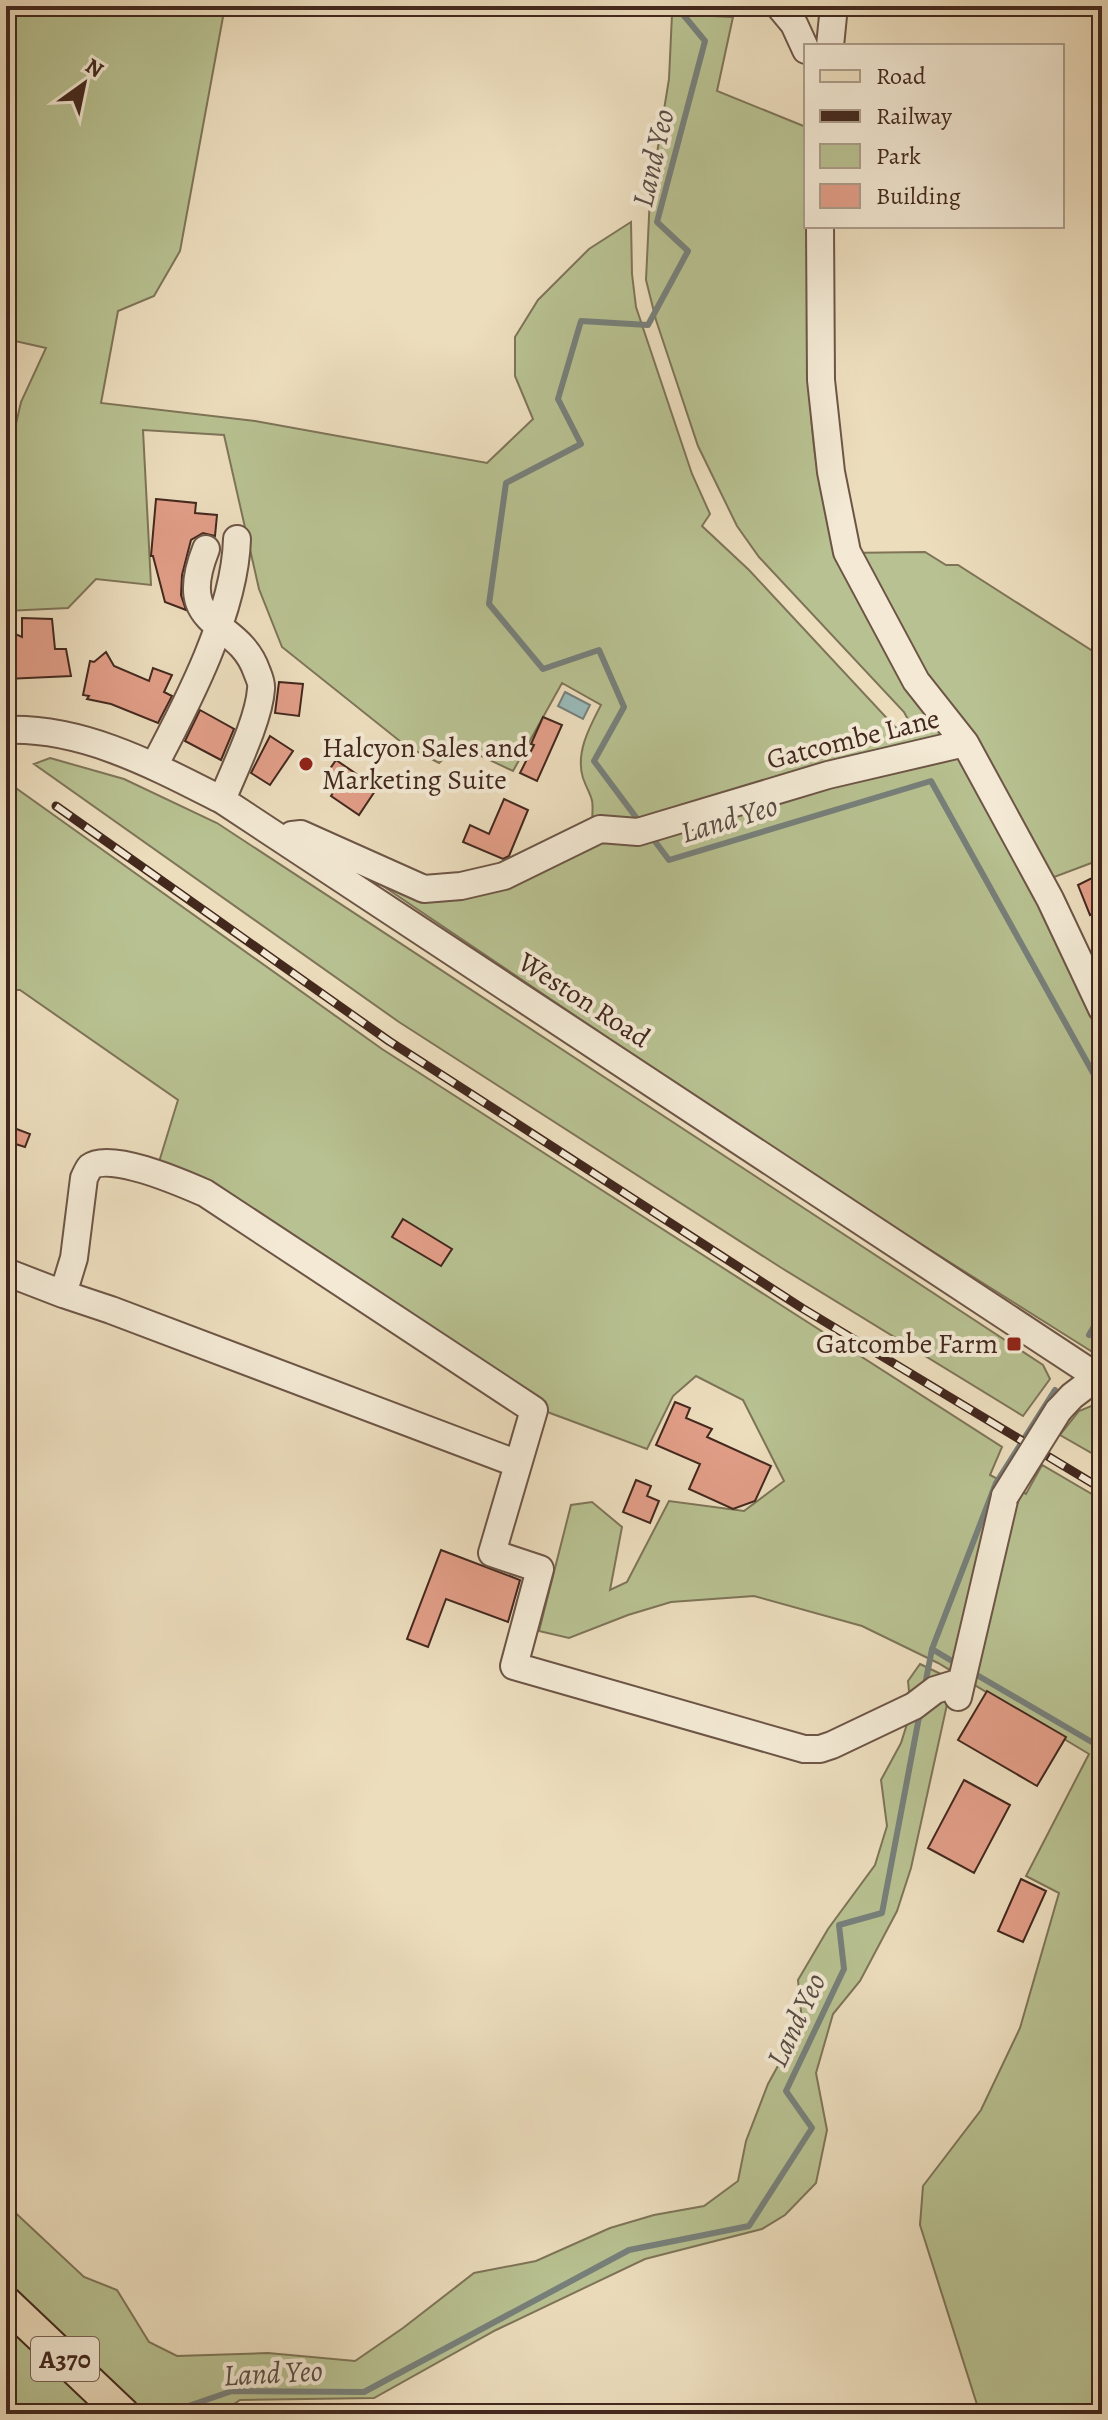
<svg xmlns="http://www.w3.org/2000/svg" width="1108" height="2420" viewBox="0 0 1108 2420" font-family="Alegreya,serif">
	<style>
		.green { fill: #b8c191; stroke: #7e7458; stroke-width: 2 }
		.water { fill: #9abab9; stroke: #77807b; stroke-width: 2 }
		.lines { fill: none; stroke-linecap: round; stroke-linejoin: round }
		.stream { stroke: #77807b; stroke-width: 6 }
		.building { fill: #e29e88; stroke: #43281e; stroke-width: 2 }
		.minor-casing { stroke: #6d5546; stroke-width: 30 }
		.major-casing { stroke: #43281e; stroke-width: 36 }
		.minor { stroke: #f3e9d4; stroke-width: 26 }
		.major { stroke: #ecddbd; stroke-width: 32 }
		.rail-casing { stroke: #43281e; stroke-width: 9 }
		.rail { stroke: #f3e9d4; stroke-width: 6; stroke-dasharray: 18; stroke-linecap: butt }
		.minor-bridge-casing { stroke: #6d5546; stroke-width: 30; stroke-linecap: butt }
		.minor-bridge { stroke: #f3e9d4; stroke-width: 26 }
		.poi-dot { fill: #8f2418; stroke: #f3e9d4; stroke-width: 3 }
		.labels { text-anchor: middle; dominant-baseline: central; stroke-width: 8; stroke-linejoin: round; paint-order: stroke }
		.shield { fill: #f3e9d4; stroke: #786255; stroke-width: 2 }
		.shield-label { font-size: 26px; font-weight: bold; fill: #43281e }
		.street-label { font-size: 28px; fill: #43281e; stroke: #f3e9d4 }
		.poi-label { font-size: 28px; fill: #43281e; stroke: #f3e9d4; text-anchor: start }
		.water-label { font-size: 30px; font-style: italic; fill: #594c45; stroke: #f3e9d4 }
	</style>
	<rect width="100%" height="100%" fill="#ecddbd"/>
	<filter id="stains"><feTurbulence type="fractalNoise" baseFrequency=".0025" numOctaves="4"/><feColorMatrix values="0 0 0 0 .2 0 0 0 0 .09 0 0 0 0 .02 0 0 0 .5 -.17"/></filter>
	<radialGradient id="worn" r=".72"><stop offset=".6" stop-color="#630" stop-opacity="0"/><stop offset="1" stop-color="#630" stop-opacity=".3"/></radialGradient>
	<path class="green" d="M6 6H225L180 251 154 296 118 311 101 403 255 421 487 463 533 419 515 376V337L538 300 589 249 631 222 632 274 636 307 692 474 710 514 702 526 749 570 895 727 911 725 904 712 759 557 737 526 698 446 656 320 646 280 650 196 669 79 672 14 733 17 717 91 806 127V226H813C811 299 805 374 814 447 818 483 832 518 843 553L925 552 946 565H958L1102 657V859L1046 880 1102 992V1358L811 1175 383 886 425 895 472 892 592 821C594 794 591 800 583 778 575 753 590 726 601 705L562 683 513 771 458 745 439 763 406 746 282 647 259 589 224 435 143 430 151 585 96 579 68 608 6 611V467L21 402 46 348 6 339Z
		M50 758 124 779 217 823 1043 1365 1050 1379 1023 1416 780 1267 399 1022 34 764Z
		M6 781 382 1049 1002 1447 990 1475 1026 1494 1042 1465 1102 1500V2414H980L920 2225 923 2186 981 2110 1020 2028 1059 1893 1026 1876 1089 1754 938 1663 862 1626 754 1596 671 1602 628 1615 569 1638 539 1631 571 1505 592 1502 622 1527 610 1590 627 1582 669 1501 744 1511 784 1481 743 1400 696 1376 673 1396 647 1449 550 1413 159 1162 178 1100 20 990H6Z
		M1096 1404 1102 1407V1459L1060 1435 1079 1411Z
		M920 1664 945 1676 948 1700 911 1868 897 1911 860 1981 833 2014 816 2073 827 2130 816 2183 785 2215 762 2229 645 2259 496 2330 374 2398 240 2400 224 2411 225 2414H145L6 2282V2204L84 2277 117 2290 149 2342 177 2356 268 2353 355 2361 403 2328 474 2273 536 2261 610 2228 654 2215 704 2206 738 2181 746 2141 768 2084 802 2022 798 1980 828 1929 875 1865 887 1826 881 1780 901 1743 911 1711 908 1681Z
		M6 2321 104 2414H24L6 2396Z"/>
	<path class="water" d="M565 692 590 705 583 719 558 706Z"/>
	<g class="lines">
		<path class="stream" d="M641 824 594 761 624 707 599 650 543 669 489 604 506 483 581 444 558 399 581 321 648 325 688 251 657 222 705 41 676 6
			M651 836 669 860 931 781 1102 1089
			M1089 1335 1096 1323 1102 1292
			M932 1649 957 1664
			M970 1671 1102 1748
			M925 1685 932 1649 996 1483 1055 1390
			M165 2414 232 2391 364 2392 629 2250 749 2226 812 2128 786 2091 844 1969 839 1925 882 1913 920 1712"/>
	</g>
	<path class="building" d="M156 499 196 503 195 513 217 515 215 536 203 533 191 540 182 575 181 595 186 610 165 602 153 556H151Z
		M22 618 52 619 55 649H66L71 676 6 679V630L22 637Z
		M106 652 114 666 149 681 153 668 172 675 164 692 172 696 158 723 111 704 87 699 89 696 83 695 90 661 94 662Z
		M279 682 303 684 299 716 275 713Z
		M200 710 234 729 221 760 185 741Z
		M543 717 562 725 537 781 520 773 534 745 531 744Z
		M270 736 293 751 270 785 251 773Z
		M336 760 377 788 359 815 331 796 338 785 325 776Z
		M504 799 528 810 509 856 503 859 463 842 470 825 489 834Z
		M1102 873V909L1090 915 1078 885Z
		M6 1125 30 1134 25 1147 6 1141Z
		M403 1219 452 1249 441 1266 392 1237Z
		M675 1402 690 1408 686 1418 712 1429 707 1437 771 1466 755 1501 733 1509 689 1489 700 1464 656 1445Z
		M636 1480 651 1486 647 1496 659 1501 650 1523 623 1512Z
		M441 1550 520 1580 508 1622 446 1599 428 1647 407 1639Z
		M987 1691 1066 1737 1037 1786 958 1740Z
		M964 1780 1010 1805 974 1873 928 1848Z
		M1021 1879 1046 1891 1023 1942 998 1931Z"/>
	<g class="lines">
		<g class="minor-casing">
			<path id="minor" d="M779 6 794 24 806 50
				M830 46 834 6
				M820 226 821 380 831 472 847 552 916 681 965 743 1050 899 1102 1009
				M206 549C173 632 238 616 257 672 259 677 262 684 261 689 259 720 234 770 222 800
				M6 730C83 727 155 766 222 800L1102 1380
				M154 766C188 702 235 612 237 539
				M292 835 301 834 424 889 461 886 504 876 600 829 638 832 828 775 965 743
				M6 1272 63 1294 74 1258 84 1178C85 1176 88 1169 90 1167 110 1151 184 1184 205 1193L534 1410 492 1553 540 1569 514 1666 804 1749H820L832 1745 914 1706 935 1690 961 1682
				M63 1294 111 1310 518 1464
				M1058 1411 1072 1396 1097 1377
				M958 1697 1005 1496"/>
		</g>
		<g class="major-casing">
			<path id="major" d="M6 2303 123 2414"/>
		</g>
		<use href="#minor" class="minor"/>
		<use href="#major" class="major"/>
		<g class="rail-casing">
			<path id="rail" d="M56 806 389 1041 802 1308 1102 1489"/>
		</g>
		<use href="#rail" class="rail"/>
		<g class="minor-bridge-casing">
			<path id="minor-bridge" d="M1005 1496 1058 1411"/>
		</g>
		<use href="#minor-bridge" class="minor-bridge"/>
	</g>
	<g class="poi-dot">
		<circle cx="306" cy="764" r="8"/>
		<rect x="1006" y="1336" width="16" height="16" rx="4"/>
	</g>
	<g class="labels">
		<rect class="shield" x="31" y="2337" width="68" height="44" rx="6"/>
		<g class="shield-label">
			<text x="65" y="2359">A370</text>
		</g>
		<g class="street-label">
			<text transform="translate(853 739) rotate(-14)">Gatcombe Lane</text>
			<text transform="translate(584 1000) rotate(33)">Weston Road</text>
		</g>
		<g class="poi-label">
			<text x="322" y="748">Halcyon Sales and<tspan x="322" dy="32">Marketing Suite</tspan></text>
			<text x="998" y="1344" text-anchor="end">Gatcombe Farm</text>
		</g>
		<g class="water-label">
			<text transform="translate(653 158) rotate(-77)">Land Yeo</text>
			<text transform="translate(729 819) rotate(-17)">Land Yeo</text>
			<text transform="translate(796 2020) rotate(-65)">Land Yeo</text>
			<text transform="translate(273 2373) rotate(-3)">Land Yeo</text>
		</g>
	</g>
	<rect width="1108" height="2420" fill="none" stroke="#ecddbd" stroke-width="32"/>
	<rect x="8" y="8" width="1092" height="2404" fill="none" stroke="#43281e" stroke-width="4"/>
	<rect x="16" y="16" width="1076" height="2388" fill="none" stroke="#43281e" stroke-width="2"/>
	<rect x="804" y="44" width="260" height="184" fill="#f3e9d4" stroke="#ad9c8b" stroke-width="2"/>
	<rect x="820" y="70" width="40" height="12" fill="#ecddbd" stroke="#ad9c8b" stroke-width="2"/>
	<text x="876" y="84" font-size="24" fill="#43281e">Road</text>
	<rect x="820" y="110" width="40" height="12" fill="#43281e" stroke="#ad9c8b" stroke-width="2"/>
	<text x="876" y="124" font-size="24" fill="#43281e">Railway</text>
	<rect x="820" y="144" width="40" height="24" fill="#b8c191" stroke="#ad9c8b" stroke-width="2"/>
	<text x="876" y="164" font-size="24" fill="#43281e">Park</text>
	<rect x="820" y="184" width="40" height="24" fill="#e29e88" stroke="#ad9c8b" stroke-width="2"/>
	<text x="876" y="204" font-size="24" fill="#43281e">Building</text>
	<g transform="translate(84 84) rotate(33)" stroke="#f3e9d4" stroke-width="6" paint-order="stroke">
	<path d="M0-6L14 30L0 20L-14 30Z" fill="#43281e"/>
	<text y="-12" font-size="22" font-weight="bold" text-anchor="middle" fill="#43281e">N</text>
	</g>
	<rect width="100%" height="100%" filter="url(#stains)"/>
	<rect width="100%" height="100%" fill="url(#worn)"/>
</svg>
